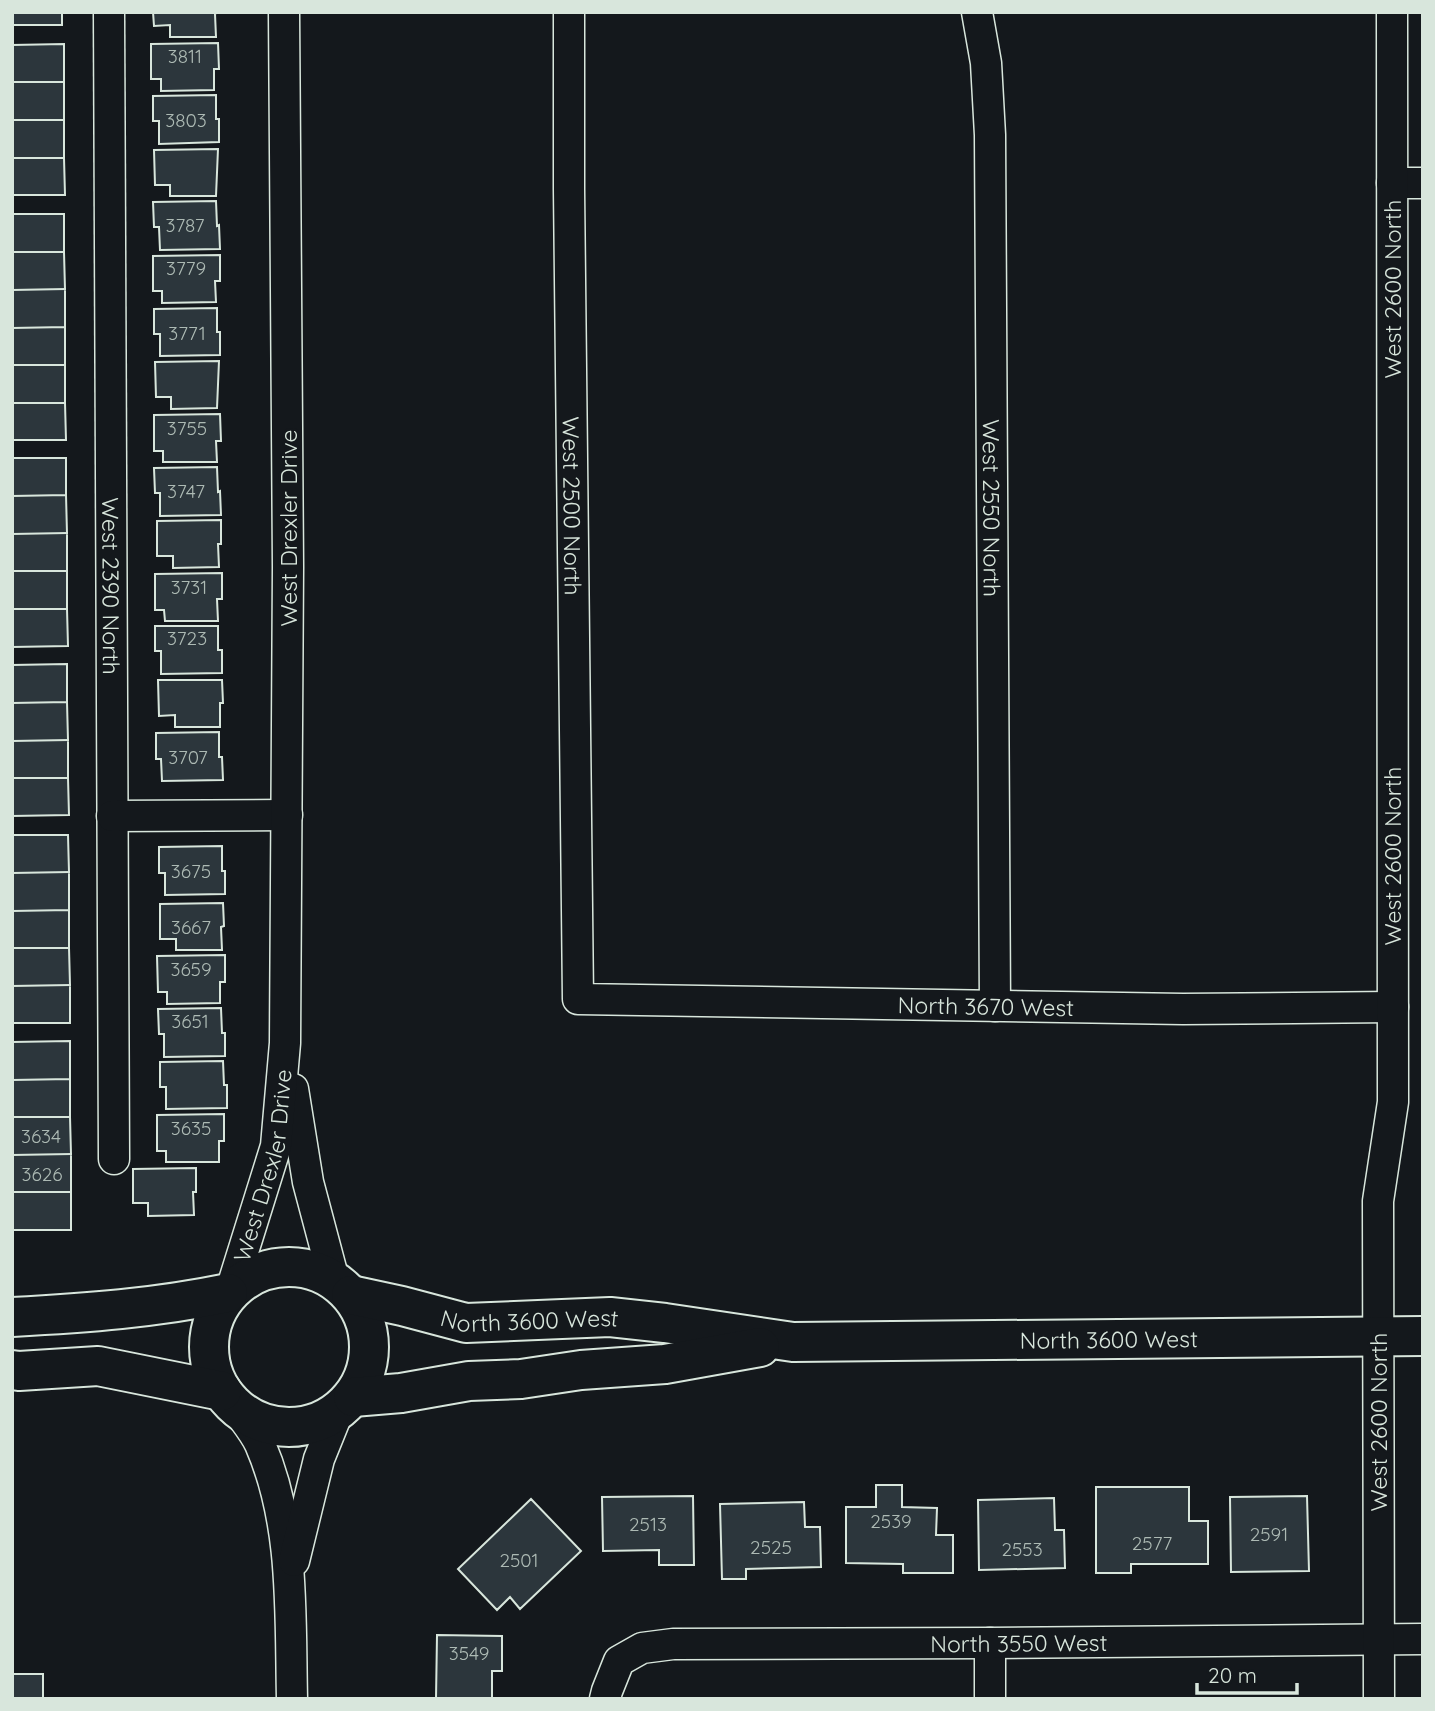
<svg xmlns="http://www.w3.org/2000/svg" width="1435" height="1711" viewBox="0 0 1435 1711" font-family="Quicksand,sans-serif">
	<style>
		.building { fill: #2c363c; stroke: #d8e6dc; stroke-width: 2 }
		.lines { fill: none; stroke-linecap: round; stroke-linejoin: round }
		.street-casing { stroke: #d8e6dc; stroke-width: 33 }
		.secondary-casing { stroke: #d8e6dc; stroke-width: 42 }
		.street { stroke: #14181c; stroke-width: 30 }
		.secondary { stroke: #14181c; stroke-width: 38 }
		.labels { text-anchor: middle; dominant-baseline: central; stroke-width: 5; stroke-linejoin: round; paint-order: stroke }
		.number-label { font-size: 19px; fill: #adbab4 }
		.street-label { font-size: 23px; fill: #d8e6dc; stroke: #14181c }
	</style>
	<rect width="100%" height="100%" fill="#14181c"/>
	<path class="building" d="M12 12H62V25H12Z
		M153 12H218L215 14 216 37H170V25L154 26Z
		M218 43 219 69H214V90L161 91V79H151V44Z
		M64 44V82H12V45Z
		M12 82H64V120H12Z
		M216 95V119H219V142L159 144V121H153V96Z
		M12 120H64V158H12Z
		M218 149 216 196H170V185H155L154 150Z
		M12 158H64L65 195H12Z
		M216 201 217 226 219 225 220 249 160 250 159 227H154L153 202Z
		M12 214H64V252H12Z
		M12 252H64L65 289 12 290Z
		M220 255V281H215L216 302 162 303V291H153V256Z
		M65 289V327L12 328V290Z
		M217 308V332H220V355L160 356V334H154V309Z
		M65 327V365H12V328Z
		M219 361 217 408 171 409V397H156L155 362Z
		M12 365H65V403H12Z
		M12 403H65L66 440H12Z
		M220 414 221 441H216L217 462H163V451H154V415Z
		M12 458H66V495L12 496Z
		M217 467 218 492 220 491 221 515 160 516V493H155L154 468Z
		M66 495 67 533 12 534V496Z
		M221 520V544H218L219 567 173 568V556H157V521Z
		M67 533V571H12V534Z
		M12 571H67V609H12Z
		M222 573V599H217L218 621H165L164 610H155V574Z
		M12 609H67L68 646 12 647Z
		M155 626H218V650H222V673L161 674V651H155Z
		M67 664V702L12 703V665Z
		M158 680H222L223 703H220V727H175V715L159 716Z
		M67 702 68 740 12 741V703Z
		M219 732V757H222L223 780 162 781 161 759H156V733Z
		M68 740V778H12V741Z
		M12 778H68L69 815 12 816Z
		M12 835H68L69 872 12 873Z
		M222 846V871H225V894L165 895V873H159V847Z
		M69 872V910L12 911V873Z
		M223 903 224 926 221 927 222 950H176V939H160V904Z
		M69 910V948H12V911Z
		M12 948H69L70 985 12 986Z
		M225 955V982H220V1003L167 1004V992H158L157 956Z
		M70 985V1023H12V986Z
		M221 1008 222 1033H225V1056L164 1057V1034H159L158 1009Z
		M70 1041V1079L12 1080V1042Z
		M223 1061 224 1085H227V1108L166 1109V1087H160V1062Z
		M70 1079V1117H12V1080Z
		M224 1114V1141H219V1162H166V1151H157V1115Z
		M12 1117H70L71 1154 12 1155Z
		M71 1154V1192H12V1155Z
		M196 1168V1192H193L194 1215 148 1216V1203H133V1169Z
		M12 1192H71V1230H12Z
		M876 1485H902V1507L937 1508 936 1535H953V1573H903V1564L846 1563V1507H876Z
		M1096 1487H1189V1521H1208V1564H1131V1573H1096Z
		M693 1496 694 1565H659V1550L603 1551 602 1497Z
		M1307 1496 1309 1571 1231 1572 1230 1497Z
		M1054 1498 1055 1530H1064L1065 1568 979 1570 978 1500Z
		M531 1499 581 1551 520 1609 510 1597 497 1610 458 1569Z
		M804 1502 805 1527H820L821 1567 746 1569V1579H722L720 1504Z
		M437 1635 502 1636V1671H492V1699H436Z
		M12 1674H43V1699H12Z"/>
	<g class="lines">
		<g class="street-casing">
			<g id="street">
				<path id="s1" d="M109 12 114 1159"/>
				<path id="s2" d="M569 12V189L578 999 1183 1009 1393 1007"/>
				<path id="s3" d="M977 12 986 63 990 135 995 1006"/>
				<path d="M1392 183H1423"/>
				<path d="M112 816 287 815"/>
				<path d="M293 1089 308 1182 334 1280"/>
				<path id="s4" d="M232 1287 276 1146 285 1043 288 567 284 12"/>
				<path d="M236 1408C244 1420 254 1431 260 1444 295 1524 290 1614 292 1699"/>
				<path d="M294 1561 319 1459 338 1412"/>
				<path d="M990 1643V1699"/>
				<path id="s5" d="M605 1699 607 1691 619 1661 642 1648 673 1644 990 1643 1423 1639"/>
				<path d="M1379 1699 1378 1201 1393 1102 1392 12"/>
			</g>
		</g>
		<g class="secondary-casing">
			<g id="secondary">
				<circle cx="289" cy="1347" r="80"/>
				<path id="s6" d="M351 1295 402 1306 466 1323 610 1317 665 1323 793 1342 1423 1336"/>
				<path d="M12 1317C87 1313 155 1308 228 1293"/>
				<path d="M12 1370 19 1371 98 1366 222 1391"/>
				<path d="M353 1397 401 1393 469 1381 521 1379 581 1370 665 1364 760 1347"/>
			</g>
		</g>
		<use href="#street" class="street"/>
		<use href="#secondary" class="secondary"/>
	</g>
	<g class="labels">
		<g class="number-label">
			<text x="185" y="56">3811</text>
			<text x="186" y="120">3803</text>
			<text x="185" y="225">3787</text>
			<text x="186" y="268">3779</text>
			<text x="187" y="333">3771</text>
			<text x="187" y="428">3755</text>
			<text x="186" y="491">3747</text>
			<text x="189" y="587">3731</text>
			<text x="187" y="638">3723</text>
			<text x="188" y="757">3707</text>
			<text x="191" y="871">3675</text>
			<text x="191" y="927">3667</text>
			<text x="191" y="969">3659</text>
			<text x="190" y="1021">3651</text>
			<text x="191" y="1128">3635</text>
			<text x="41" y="1136">3634</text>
			<text x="42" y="1174">3626</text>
			<text x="891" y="1521">2539</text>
			<text x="648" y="1524">2513</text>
			<text x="1269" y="1534">2591</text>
			<text x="1152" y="1543">2577</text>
			<text x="771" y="1547">2525</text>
			<text x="1022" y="1549">2553</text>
			<text x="519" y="1560">2501</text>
			<text x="469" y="1653">3549</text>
		</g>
		<g class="street-label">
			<text transform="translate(1392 289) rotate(-90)">West 2600 North</text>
			<text stroke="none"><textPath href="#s2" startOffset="494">West 2500 North</textPath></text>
			<text stroke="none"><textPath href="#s3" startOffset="497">West 2550 North</textPath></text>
			<text transform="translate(288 528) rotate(-90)">West Drexler Drive</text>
			<text stroke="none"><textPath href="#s1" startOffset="574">West 2390 North</textPath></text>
			<text transform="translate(1392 856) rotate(-90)">West 2600 North</text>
			<text stroke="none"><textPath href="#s2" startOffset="1395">North 3670 West</textPath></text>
			<text stroke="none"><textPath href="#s4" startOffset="126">West Drexler Drive</textPath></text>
			<text stroke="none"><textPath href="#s6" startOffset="182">North 3600 West</textPath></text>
			<text stroke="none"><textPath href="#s6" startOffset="763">North 3600 West</textPath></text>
			<text transform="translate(1378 1422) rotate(-90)">West 2600 North</text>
			<text stroke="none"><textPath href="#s5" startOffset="444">North 3550 West</textPath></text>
		</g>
	</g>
	<rect width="1435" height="1711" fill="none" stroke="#d8e6dc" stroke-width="28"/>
	<path d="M1197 1683v10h100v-10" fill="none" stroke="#d8e6dc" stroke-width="3.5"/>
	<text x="1208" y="1683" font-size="21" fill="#d8e6dc" stroke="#14181c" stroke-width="5" paint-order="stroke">20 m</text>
</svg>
